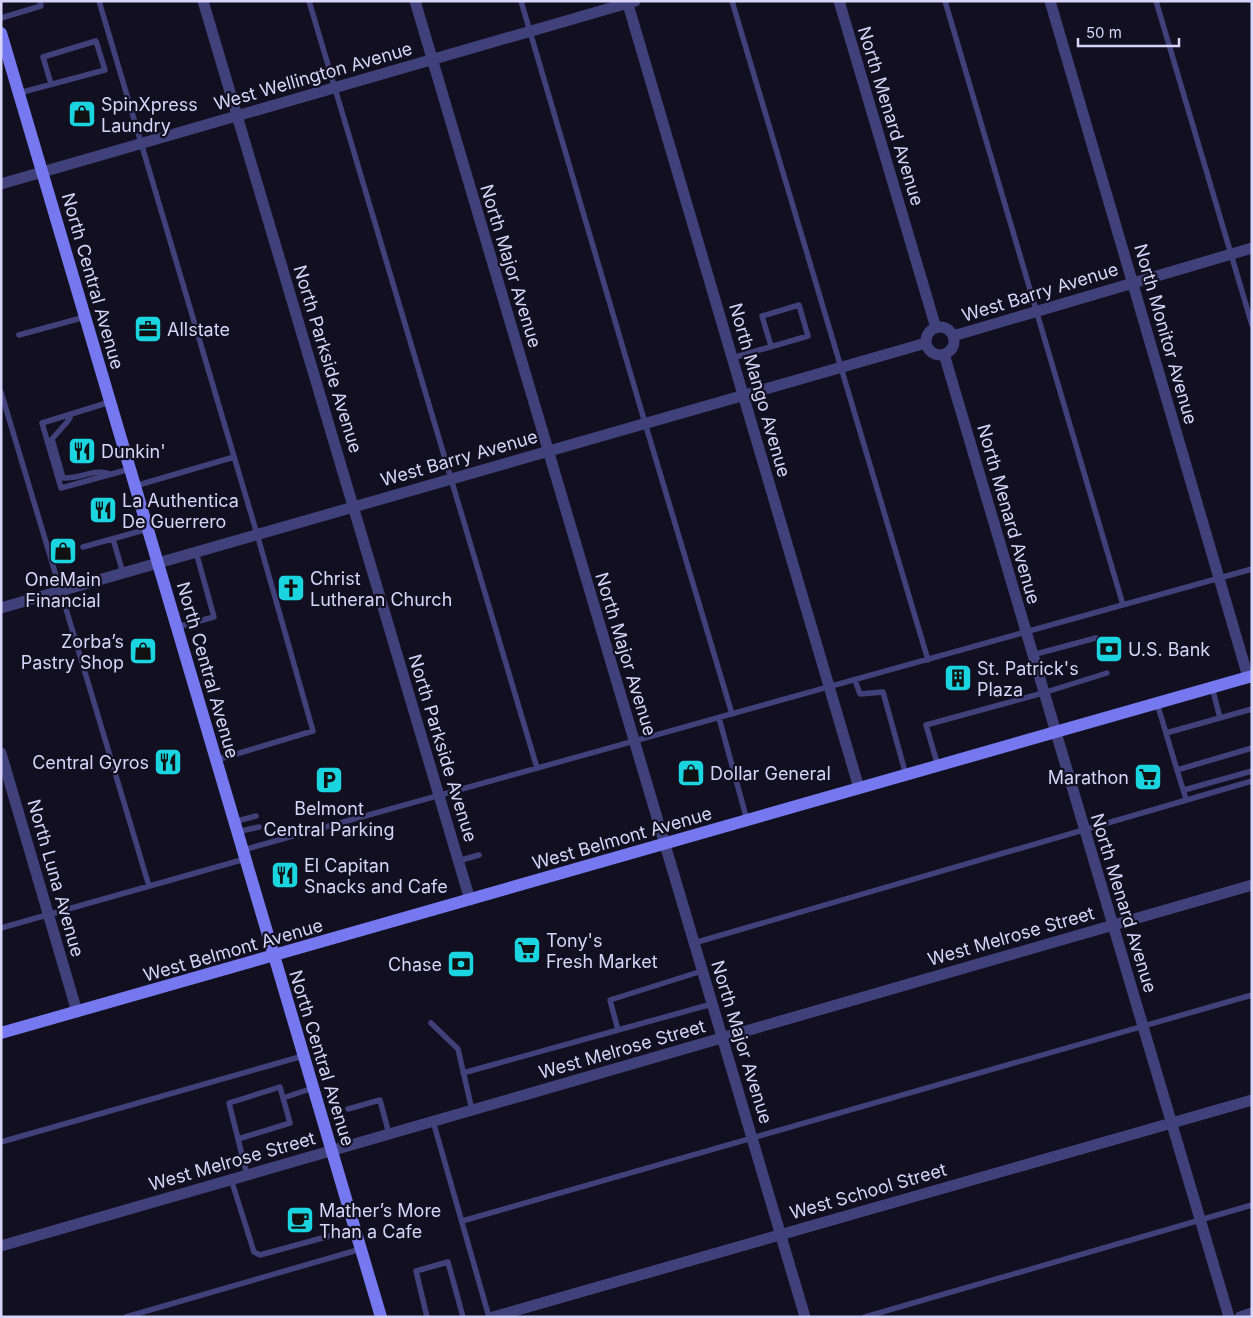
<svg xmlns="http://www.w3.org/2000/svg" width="1253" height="1318" viewBox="0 0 1253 1318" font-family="Inter,sans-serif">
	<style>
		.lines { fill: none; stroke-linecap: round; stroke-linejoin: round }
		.service { stroke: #40407a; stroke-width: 5.5 }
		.minor { stroke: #40407a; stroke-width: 11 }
		.secondary { stroke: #7678ef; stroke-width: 12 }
		.labels { text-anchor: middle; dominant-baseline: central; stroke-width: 4.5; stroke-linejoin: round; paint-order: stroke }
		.street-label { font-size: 18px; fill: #d7d4fa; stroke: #121020 }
		.poi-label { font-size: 18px; fill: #d7d4fa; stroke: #121020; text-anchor: start }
	</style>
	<rect width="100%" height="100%" fill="#121020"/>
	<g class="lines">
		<path class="service" d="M99 1 257 534 313 731 216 760
			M309 1 537 768
			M521 1 645 423 732 714
			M732 1 928 660
			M945 1 1123 605
			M1156 1 1252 325
			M1 18 41 6 40 1
			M19 93 105 70 96 41 43 57 51 84
			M19 335 85 317
			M732 358 808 336 799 305 762 316 771 346
			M1 392 149 886
			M110 402 42 423 61 488 130 469
			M72 414 68 421 52 439 63 478C82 479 93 468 111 474
			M135 486 234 457
			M113 539 123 573
			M83 547 148 529
			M177 627 214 617 196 552
			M1032 655 1096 638
			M855 680 860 694 883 692 906 775
			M1212 687 1220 718
			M1157 703 1177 770 1252 748
			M719 718 747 820
			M1166 733 1252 709
			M938 766 926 725 1043 693 1107 673
			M1177 770 1186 799
			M1184 790 1252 771
			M234 822 256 816
			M237 832 259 827
			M243 850 1252 569
			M458 861 479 855
			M1 928 245 859
			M694 943 1252 781
			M702 971 610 1000 618 1030 712 1004
			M431 1023 458 1049 472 1110
			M463 1073 618 1030
			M283 1098 313 1088
			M348 1109 380 1100 389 1134
			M433 1121 489 1317
			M238 1139 290 1123 280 1087 229 1103 247 1175
			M1 1142 303 1056
			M231 1179 254 1252 260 1255 355 1229
			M462 1221 1252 995
			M126 1317 361 1249
			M427 1317 416 1271 448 1262 463 1317
			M865 1317 1252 1205"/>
		<path class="minor" d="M203 1 470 900
			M415 1 805 1317
			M627 1 859 788
			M839 1 936 328
			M1050 1 1248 677
			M1 184 635 1
			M926 341a14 14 0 1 1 28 0a14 14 0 1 1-28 0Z
			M953 336 1252 248
			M944 354 1229 1317
			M1 608 926 343
			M1 753 77 1012
			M1 1246 1252 885
			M493 1317 1252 1100
			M1240 1317 1252 1313"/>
		<path class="secondary" d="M1 33 381 1317
			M1 1033 1252 676"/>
	</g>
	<defs>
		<g id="shop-square" transform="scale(1.4375)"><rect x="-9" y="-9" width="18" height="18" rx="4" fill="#1ad4e0" stroke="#121020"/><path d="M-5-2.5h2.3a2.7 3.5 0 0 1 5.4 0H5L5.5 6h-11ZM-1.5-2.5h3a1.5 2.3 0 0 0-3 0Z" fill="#111"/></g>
		<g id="office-square" transform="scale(1.4375)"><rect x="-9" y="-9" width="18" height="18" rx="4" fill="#1ad4e0" stroke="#121020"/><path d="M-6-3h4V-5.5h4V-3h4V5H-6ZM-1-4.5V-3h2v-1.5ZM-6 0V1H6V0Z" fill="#111"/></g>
		<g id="restaurant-square" transform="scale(1.4375)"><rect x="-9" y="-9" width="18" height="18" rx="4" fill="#1ad4e0" stroke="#121020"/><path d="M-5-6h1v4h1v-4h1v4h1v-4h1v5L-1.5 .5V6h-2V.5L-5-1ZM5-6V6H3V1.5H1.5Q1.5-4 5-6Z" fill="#111"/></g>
		<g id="church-square" transform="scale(1.4375)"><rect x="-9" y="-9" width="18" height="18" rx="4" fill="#1ad4e0" stroke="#121020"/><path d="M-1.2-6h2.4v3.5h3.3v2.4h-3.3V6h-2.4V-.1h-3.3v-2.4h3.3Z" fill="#111"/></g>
		<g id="bank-square" transform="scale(1.4375)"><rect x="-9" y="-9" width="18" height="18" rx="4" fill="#1ad4e0" stroke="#121020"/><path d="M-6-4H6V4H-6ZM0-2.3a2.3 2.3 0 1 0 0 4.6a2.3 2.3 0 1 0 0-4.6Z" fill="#111"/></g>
		<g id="building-square" transform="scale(1.4375)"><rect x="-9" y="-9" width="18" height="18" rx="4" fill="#1ad4e0" stroke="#121020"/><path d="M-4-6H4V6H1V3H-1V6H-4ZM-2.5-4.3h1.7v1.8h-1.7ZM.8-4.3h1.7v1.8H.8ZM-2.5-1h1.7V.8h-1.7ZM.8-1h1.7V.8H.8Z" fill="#111"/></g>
		<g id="supermarket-square" transform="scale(1.4375)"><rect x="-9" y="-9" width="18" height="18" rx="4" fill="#1ad4e0" stroke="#121020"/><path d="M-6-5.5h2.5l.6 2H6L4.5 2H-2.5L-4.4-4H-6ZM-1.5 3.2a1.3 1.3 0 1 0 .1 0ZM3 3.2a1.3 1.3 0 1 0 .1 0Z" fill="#111"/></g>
		<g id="parking-square" transform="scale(1.4375)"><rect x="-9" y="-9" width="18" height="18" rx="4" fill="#1ad4e0" stroke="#121020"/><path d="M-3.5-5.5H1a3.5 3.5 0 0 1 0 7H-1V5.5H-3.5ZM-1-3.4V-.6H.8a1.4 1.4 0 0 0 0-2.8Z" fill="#111"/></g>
		<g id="cafe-square" transform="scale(1.4375)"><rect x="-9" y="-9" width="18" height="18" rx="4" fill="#1ad4e0" stroke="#121020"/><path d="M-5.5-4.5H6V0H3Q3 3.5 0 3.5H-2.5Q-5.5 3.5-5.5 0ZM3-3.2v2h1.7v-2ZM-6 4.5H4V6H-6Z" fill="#111"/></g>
	</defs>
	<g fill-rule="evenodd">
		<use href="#shop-square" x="82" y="114"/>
		<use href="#office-square" x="148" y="329"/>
		<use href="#restaurant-square" x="82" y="451"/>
		<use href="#restaurant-square" x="103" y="510"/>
		<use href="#shop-square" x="63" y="551"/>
		<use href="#church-square" x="291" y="588"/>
		<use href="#bank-square" x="1109" y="649"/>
		<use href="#shop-square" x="143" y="651"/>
		<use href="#building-square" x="958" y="678"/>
		<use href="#restaurant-square" x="168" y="762"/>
		<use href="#shop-square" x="691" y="773"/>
		<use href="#supermarket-square" x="1148" y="777"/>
		<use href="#parking-square" x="329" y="780"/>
		<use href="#restaurant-square" x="285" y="875"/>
		<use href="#supermarket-square" x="527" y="950"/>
		<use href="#bank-square" x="461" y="964"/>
		<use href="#cafe-square" x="300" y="1220"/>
	</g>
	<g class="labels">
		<g class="street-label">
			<text transform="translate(313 76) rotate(-16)">West Wellington Avenue</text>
			<text transform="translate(891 116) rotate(73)">North Menard Avenue</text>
			<text transform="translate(511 266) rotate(73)">North Major Avenue</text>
			<text transform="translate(93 281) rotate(74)">North Central Avenue</text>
			<text transform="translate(1040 292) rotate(-17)">West Barry Avenue</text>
			<text transform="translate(1166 334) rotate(74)">North Monitor Avenue</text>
			<text transform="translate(328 359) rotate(73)">North Parkside Avenue</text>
			<text transform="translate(760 390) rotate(74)">North Mango Avenue</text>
			<text transform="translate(459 458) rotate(-16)">West Barry Avenue</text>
			<text transform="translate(1009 514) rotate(74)">North Menard Avenue</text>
			<text transform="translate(626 654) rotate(73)">North Major Avenue</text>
			<text transform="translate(208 670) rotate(74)">North Central Avenue</text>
			<text transform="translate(443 748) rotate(73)">North Parkside Avenue</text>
			<text transform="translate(622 838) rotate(-16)">West Belmont Avenue</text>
			<text transform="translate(56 878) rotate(74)">North Luna Avenue</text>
			<text transform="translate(1124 903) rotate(73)">North Menard Avenue</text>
			<text transform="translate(1011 936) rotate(-16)">West Melrose Street</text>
			<text transform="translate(233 950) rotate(-16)">West Belmont Avenue</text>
			<text transform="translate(742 1042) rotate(73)">North Major Avenue</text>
			<text transform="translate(622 1049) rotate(-16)">West Melrose Street</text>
			<text transform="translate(322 1058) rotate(73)">North Central Avenue</text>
			<text transform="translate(232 1161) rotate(-16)">West Melrose Street</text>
			<text transform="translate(868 1191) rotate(-16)">West School Street</text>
		</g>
		<g class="poi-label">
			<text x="101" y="104">SpinXpress<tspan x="101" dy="21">Laundry</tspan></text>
			<text x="167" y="329">Allstate</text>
			<text x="101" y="451">Dunkin'</text>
			<text x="122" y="500">La Authentica<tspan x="122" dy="21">De Guerrero</tspan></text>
			<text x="310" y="578">Christ<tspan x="310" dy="21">Lutheran Church</tspan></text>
			<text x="63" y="579" text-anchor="middle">OneMain<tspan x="63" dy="21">Financial</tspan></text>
			<text x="124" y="641" text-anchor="end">Zorba’s<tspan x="124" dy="21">Pastry Shop</tspan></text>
			<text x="1128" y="649">U.S. Bank</text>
			<text x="977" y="668">St. Patrick's<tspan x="977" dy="21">Plaza</tspan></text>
			<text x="149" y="762" text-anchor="end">Central Gyros</text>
			<text x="710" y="773">Dollar General</text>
			<text x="1129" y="777" text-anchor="end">Marathon</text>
			<text x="329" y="808" text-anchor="middle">Belmont<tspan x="329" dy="21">Central Parking</tspan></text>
			<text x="304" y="865">El Capitan<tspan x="304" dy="21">Snacks and Cafe</tspan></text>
			<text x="546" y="940">Tony's<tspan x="546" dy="21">Fresh Market</tspan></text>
			<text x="442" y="964" text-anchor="end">Chase</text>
			<text x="319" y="1210">Mather’s More<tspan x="319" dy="21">Than a Cafe</tspan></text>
		</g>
	</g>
	<rect width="1253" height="1318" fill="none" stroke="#d7d4fa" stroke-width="5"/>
	<path d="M1078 38v8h101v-8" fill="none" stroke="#d7d4fa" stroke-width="2.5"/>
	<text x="1086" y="38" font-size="15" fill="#d7d4fa" stroke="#121020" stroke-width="4" paint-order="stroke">50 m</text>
</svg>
